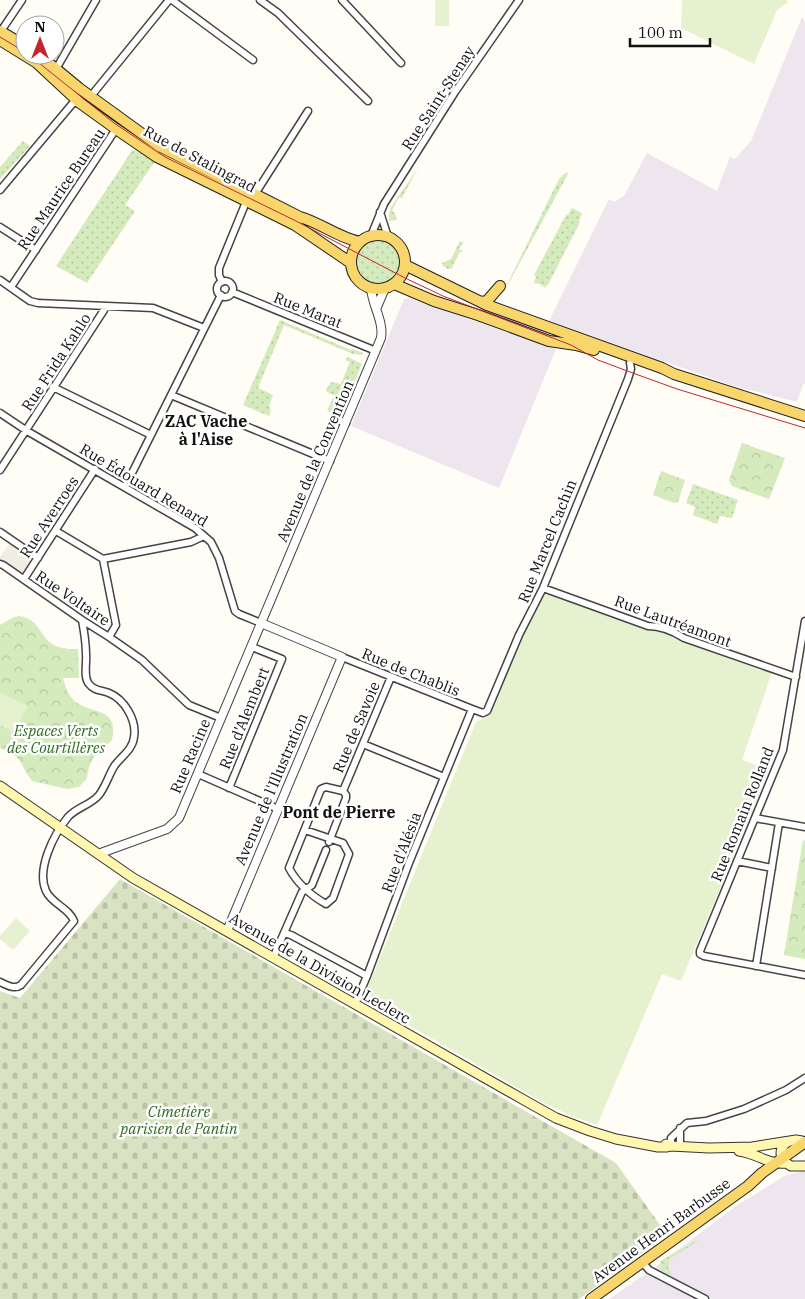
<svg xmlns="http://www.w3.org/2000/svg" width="805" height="1299" viewBox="0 0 805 1299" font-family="'IBM Plex Serif',serif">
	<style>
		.industrial { fill: #eee6ef }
		.grass { fill: url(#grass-dots) }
		.cemetery { fill: url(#cemetery-stones) }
		.park { fill: url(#park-crowns) }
		.pitch { fill: #e6f2cf }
		.plaza { fill: #f1ede2 }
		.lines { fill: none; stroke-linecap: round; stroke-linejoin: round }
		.minor-casing { stroke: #444; stroke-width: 9 }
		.tertiary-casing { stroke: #444; stroke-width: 10 }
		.secondary-casing { stroke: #333; stroke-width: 11 }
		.primary-casing { stroke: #222; stroke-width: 12 }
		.minor { stroke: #fff; stroke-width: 6 }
		.tertiary { stroke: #fff; stroke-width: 8 }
		.secondary { stroke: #fff6b0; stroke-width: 9 }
		.primary { stroke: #f9d66b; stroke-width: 10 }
		.tram { stroke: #c4262e; stroke-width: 1 }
		.labels { text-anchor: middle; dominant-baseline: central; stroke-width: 5; stroke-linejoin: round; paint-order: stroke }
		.street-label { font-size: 15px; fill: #111; stroke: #fff }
		.park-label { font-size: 15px; font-style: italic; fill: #2f6b1f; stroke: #fff }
		.neighbourhood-label { font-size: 16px; font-weight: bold; fill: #111; stroke: #fff }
	</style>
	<defs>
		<pattern id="grass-dots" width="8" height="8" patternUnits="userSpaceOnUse" patternTransform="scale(1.25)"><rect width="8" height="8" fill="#d5ebbd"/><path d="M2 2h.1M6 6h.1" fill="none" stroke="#b6c8a1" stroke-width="1.8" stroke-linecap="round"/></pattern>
		<pattern id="cemetery-stones" width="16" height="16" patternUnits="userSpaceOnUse" patternTransform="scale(1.25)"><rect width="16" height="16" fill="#d9e3c4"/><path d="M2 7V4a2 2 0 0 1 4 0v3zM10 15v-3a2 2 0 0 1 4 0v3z" fill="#b9c2a7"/></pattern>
		<pattern id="park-crowns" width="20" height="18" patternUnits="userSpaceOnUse" patternTransform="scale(1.25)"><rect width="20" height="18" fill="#d5ebbd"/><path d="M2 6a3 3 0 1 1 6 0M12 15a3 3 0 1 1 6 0" fill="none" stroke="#b6c8a1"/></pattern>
	</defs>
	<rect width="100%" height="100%" fill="#fffdf5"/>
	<path class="industrial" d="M802 17 805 22V384H803L797 402 734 386 549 321 609 199 614 202 624 196 647 153 717 191 730 157 735 159 751 141Z
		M408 298 556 349 499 488 351 426 404 299Z
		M805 1171V1299H609L650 1271 736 1206 786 1175Z"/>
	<path class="grass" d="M23 141 30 146 0 179V167Z
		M133 149 155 161 125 205 135 211 87 283 56 266Z
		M418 168 402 198 399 197 392 211 395 213 397 220 389 221V214L391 207Z
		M569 172 498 303 559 179 564 174Z
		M572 208 582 213 579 221 580 222 548 285H547L545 288 540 284 534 283 536 276 534 275 565 217 567 214 568 215Z
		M354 263a24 24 0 1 1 48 0a24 24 0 1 1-48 0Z
		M460 241 463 243 459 249 463 251 459 253 452 268 448 269 443 266 442 263 451 259Z
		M280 320 351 350 353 349 363 353 362 355 353 354 284 325 258 388 273 395 269 406 271 411 269 416 243 405Z
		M348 357 362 364 343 411 337 412 335 415 327 411 334 395 327 392 326 390 331 382 341 384 350 362 345 360Z
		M333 421 336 426 329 442 321 439 328 422Z
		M693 484 738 500 732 518 720 516 717 524 693 515 695 507 686 503Z
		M697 1240 698 1241 670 1259 668 1266 672 1276 661 1270 660 1261Z"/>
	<path class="cemetery" d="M120 879 616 1163 667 1235 579 1299H0V991L20 998Z"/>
	<path class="park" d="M742 443 785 458 769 499 732 486 729 480Z
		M661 471 685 480 678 502 674 503 653 495Z
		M19 616C48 620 35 651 78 649L79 678H63C65 684 66 691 71 697 86 717 120 703 112 740L93 758 89 767 87 778 79 787 67 789 32 781C19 764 23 756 0 748V625L14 617Z
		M803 840 805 841V959L784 955Z"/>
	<path class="pitch" d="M435 0H449V26H435Z
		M682 0H787L788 2 777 10 754 64 681 28Z
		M547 592 772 672 742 760 764 768 763 771 767 773 753 811 730 859 720 889 681 981 662 974 597 1125 571 1116 542 1102 363 999 476 722 489 716 512 656 544 594Z
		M0 692 28 706 14 732 0 725Z
		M16 918 30 931 13 950 0 939V936Z"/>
	<path class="plaza" d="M12 540 38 558 24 579 0 564V557Z"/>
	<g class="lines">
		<g class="minor-casing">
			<path id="minor" d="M172 0 253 60
				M260 0 278 13 368 101
				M342 0 401 63
				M1 31 22 0
				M56 69 96 0
				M91 96 169 0
				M0 190 73 103H79
				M255 194 308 111
				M380 212 388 237
				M0 227 36 250
				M371 236 384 204 455 92 519 0
				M0 280 30 301 38 303 153 308 204 328
				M217 289a8 8 0 1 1 16 0a8 8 0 1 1-16 0Z
				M222 282 219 275V268L246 202
				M11 287 116 129
				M232 292 376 351
				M53 387 151 435
				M171 395 330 461
				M0 413 27 431 195 528 211 542 219 558 235 611 239 614 261 623
				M334 418 346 423
				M0 470 104 310V307
				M125 487 221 295
				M56 531 103 559 191 542 204 536
				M0 532 38 558
				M103 559 116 625 109 637 142 660 189 705 221 718
				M0 564 3 565 82 620 109 637
				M24 579 95 469
				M543 588 648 626C661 626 673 631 684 638L796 677
				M805 621 783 750 700 951V954L704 956 805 975
				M342 657 472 709 483 713 487 711 519 635 543 588 628 379 631 369 630 363
				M363 744 444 777
				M198 774 278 809
				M229 788 282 659 252 647
				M755 818 805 827
				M305 830 343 843 349 854 333 898 326 904C312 896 297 883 289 868L321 789 326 787 343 791
				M329 842 346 798V795L343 791 391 677
				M737 861 772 868
				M284 933 291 935 367 976
				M273 958 302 892 312 885 326 850
				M756 966 779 823
				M0 982C7 985 14 990 21 985L74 921C69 908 52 904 46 891 36 869 54 834 68 817 77 807 91 805 99 795 106 786 109 774 115 765 122 756 133 749 134 737 137 720 124 699 109 693 102 690 94 691 89 684 83 677 87 663 86 654 86 643 84 631 82 620
				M355 1004 367 976 409 863 472 709
				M671 1146V1138L687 1123 706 1121 744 1109 786 1090 805 1078
				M680 1146V1128
				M642 1262 649 1270 705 1299"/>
		</g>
		<g class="tertiary-casing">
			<path id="tertiary" d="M377 307 385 288
				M98 854 167 829 179 818 381 338C384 321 372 305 371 288
				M227 931 342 657 261 623"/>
		</g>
		<g class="secondary-casing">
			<path id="secondary" d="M0 786 133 878 524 1100 556 1118 590 1131 616 1139 658 1147H666L671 1146
				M790 1141C781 1144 779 1153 783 1161L791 1166H805
				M666 1144 671 1146 709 1148 752 1147 796 1140 802 1141 805 1144
				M739 1151C756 1153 769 1165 785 1163"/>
		</g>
		<g class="primary-casing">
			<path id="primary" d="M0 31 25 46
				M0 40 37 63 80 103 116 129 157 157 295 225 351 263
				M39 55 79 88 159 146 300 217C321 223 339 238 360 242
				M351 262a27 27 0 1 1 54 0a27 27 0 1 1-54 0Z
				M405 265 487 305 662 368 674 374 805 416
				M394 284 434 301 478 315 549 341 576 345 594 350
				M481 302 487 301 500 286
				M591 1299 748 1186 762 1173 805 1142"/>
		</g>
		<use href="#minor" class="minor"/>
		<use href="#tertiary" class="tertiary"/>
		<use href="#secondary" class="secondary"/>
		<use href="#primary" class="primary"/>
		<path class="tram" d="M0 37 25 52
			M29 55 114 123 165 157 294 220 405 278 443 296 571 345 598 360 630 372 677 389 805 428"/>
	</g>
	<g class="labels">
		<g class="street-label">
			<text transform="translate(438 98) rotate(-57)">Rue Saint-Stenay</text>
			<text transform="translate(200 159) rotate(28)">Rue de Stalingrad</text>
			<text transform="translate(61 189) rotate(-56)">Rue Maurice Bureau</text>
			<text transform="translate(308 310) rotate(22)">Rue Marat</text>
			<text transform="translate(56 362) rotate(-57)">Rue Frida Kahlo</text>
			<text transform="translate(315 461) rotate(-67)">Avenue de la Convention</text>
			<text transform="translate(144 485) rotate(31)">Rue Édouard Renard</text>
			<text transform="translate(49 517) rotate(-57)">Rue Averroes</text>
			<text transform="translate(547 541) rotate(-68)">Rue Marcel Cachin</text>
			<text transform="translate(73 598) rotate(34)">Rue Voltaire</text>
			<text transform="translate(673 621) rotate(20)">Rue Lautréamont</text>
			<text transform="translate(411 672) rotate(22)">Rue de Chablis</text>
			<text transform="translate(244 718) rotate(-68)">Rue d'Alembert</text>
			<text transform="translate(356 727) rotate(-67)">Rue de Savoie</text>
			<text transform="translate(190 756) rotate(-67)">Rue Racine</text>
			<text transform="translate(271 789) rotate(-67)">Avenue de l'Illustration</text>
			<text transform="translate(742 814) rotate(-68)">Rue Romain Rolland</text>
			<text transform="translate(401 852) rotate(-69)">Rue d'Alésia</text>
			<text transform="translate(320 968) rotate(30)">Avenue de la Division Leclerc</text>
			<text transform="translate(661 1230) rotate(-36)">Avenue Henri Barbusse</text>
		</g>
		<g class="park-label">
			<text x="56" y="730">Espaces Verts<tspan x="56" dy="17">des Courtillères</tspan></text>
			<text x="179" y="1111">Cimetière<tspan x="179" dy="17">parisien de Pantin</tspan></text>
		</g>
		<g class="neighbourhood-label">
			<text x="206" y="421">ZAC Vache<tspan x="206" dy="18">à l'Aise</tspan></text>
			<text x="339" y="812">Pont de Pierre</text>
		</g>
	</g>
	<g transform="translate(40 40)"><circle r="24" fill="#ffffff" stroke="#a0a0a0"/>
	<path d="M0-4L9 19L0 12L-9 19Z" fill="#c4262e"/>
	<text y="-8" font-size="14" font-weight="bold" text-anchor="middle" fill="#111111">N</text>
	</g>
	<path d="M630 38v8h80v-8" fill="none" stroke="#111111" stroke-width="2.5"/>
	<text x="638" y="38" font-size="15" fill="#111111" stroke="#ffffff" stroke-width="4" paint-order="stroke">100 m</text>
</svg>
